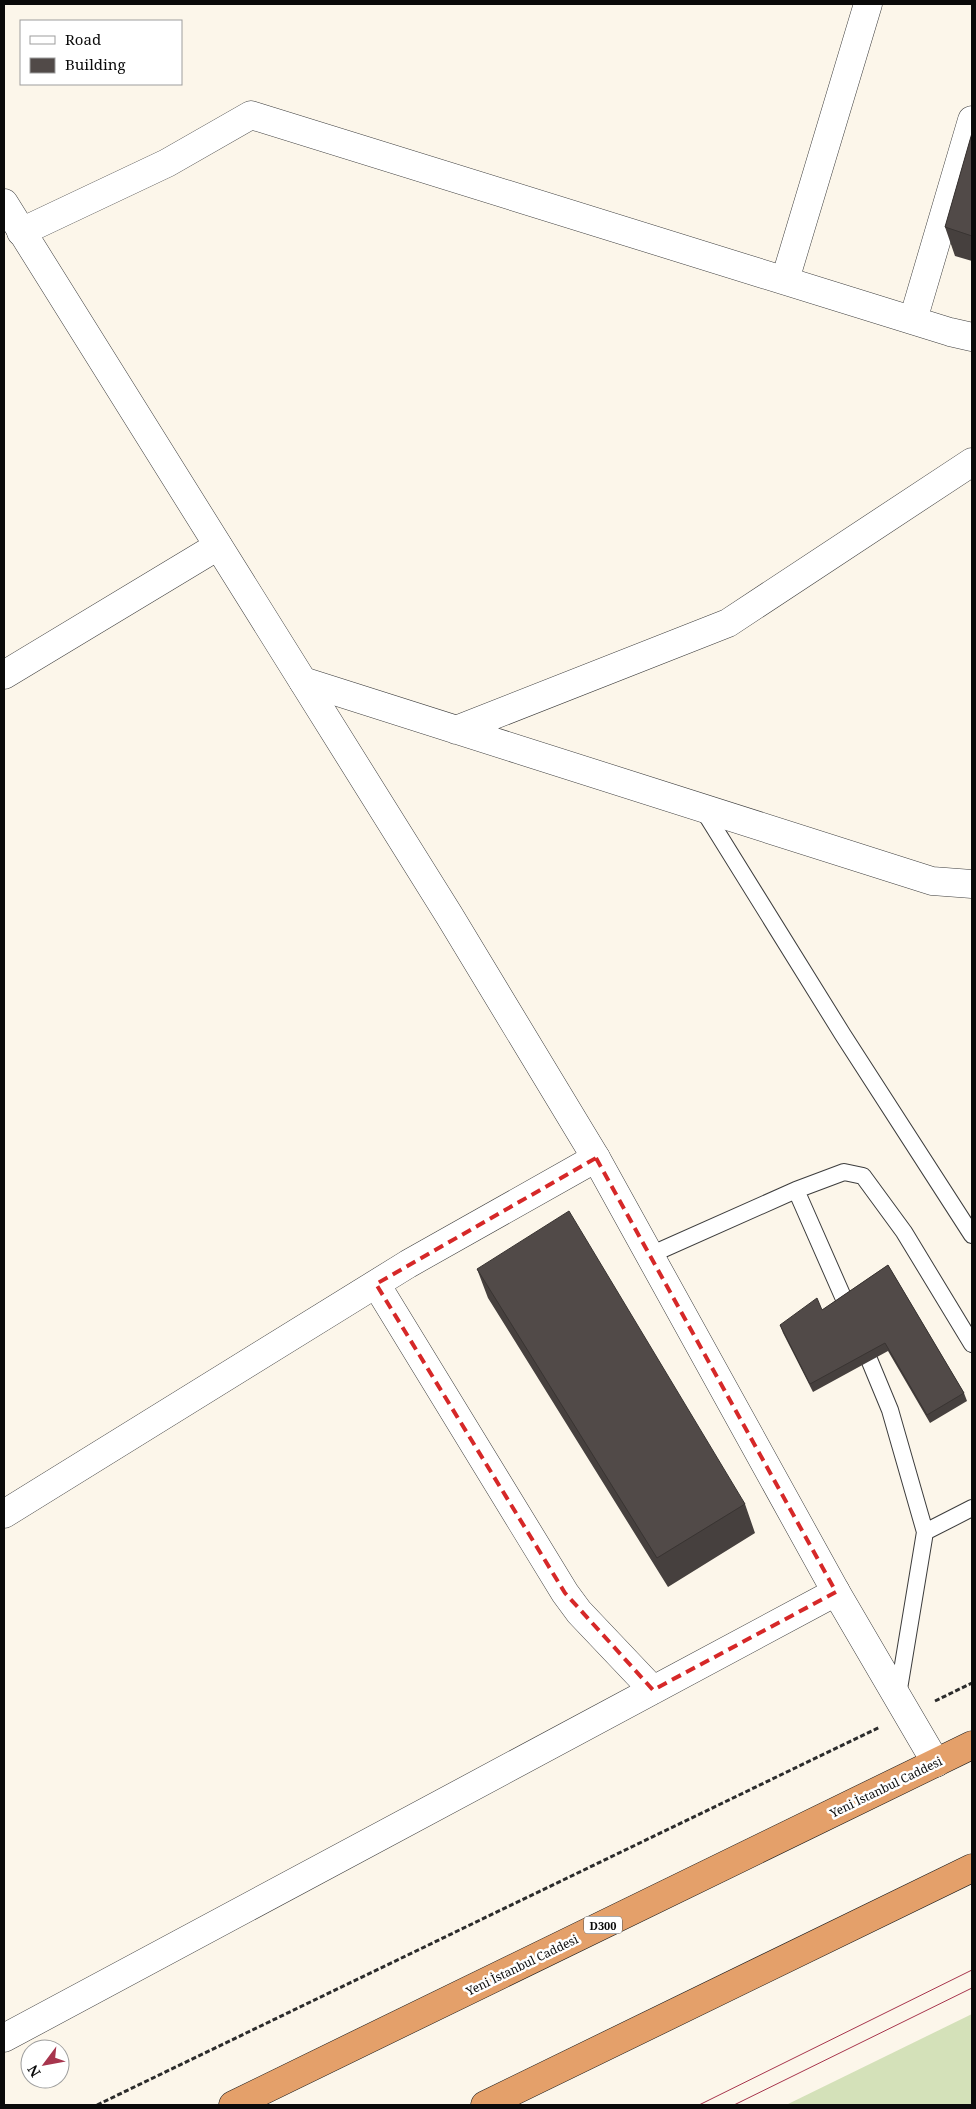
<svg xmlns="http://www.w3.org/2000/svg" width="976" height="2109" viewBox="0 0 976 2109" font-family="'Noto Serif',serif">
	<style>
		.grass { fill: #d4e1b9 }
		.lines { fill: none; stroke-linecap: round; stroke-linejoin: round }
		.service-casing { stroke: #3d3d3d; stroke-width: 18 }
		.minor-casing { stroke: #3d3d3d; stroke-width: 29 }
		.tertiary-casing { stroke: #3d3d3d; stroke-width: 29 }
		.trunk-casing { stroke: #1b1b1b; stroke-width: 29 }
		.path { stroke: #2c2c2c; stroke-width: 3; stroke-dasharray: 5 2.5; stroke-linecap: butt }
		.service { stroke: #fff; stroke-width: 16 }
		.minor { stroke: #fff; stroke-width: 28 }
		.tertiary { stroke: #fff; stroke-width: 28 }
		.trunk { stroke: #e4a06a; stroke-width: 28 }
		.tram { stroke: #a7354d; stroke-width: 1 }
		.wall { fill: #46403e }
		.building { fill: #514a48; stroke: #393432 }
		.marked { fill: none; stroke: #d62828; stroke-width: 4; stroke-dasharray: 10 6; stroke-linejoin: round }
		.labels { text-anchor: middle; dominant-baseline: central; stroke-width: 5; stroke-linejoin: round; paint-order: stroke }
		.shield { fill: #fff; stroke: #545454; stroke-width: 1 }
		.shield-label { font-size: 11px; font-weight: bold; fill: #0a0a0a }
		.street-label { font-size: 12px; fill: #0a0a0a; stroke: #fff }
	</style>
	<rect width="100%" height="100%" fill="#fcf6ea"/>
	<path class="grass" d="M972 2014V2105H786Z"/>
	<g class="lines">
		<g class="service-casing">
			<path id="service" d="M702 808 843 1035 972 1235
				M796 1190 851 1315
				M650 1255 796 1190 844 1172 863 1176 904 1232 972 1344
				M861 1340 890 1410 925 1532
				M898 1695 925 1532 972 1508"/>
		</g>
		<g class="minor-casing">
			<path id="minor" d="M21 232 167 163 251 115 950 332 972 337
				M785 280 868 4
				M913 320 972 120
				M4 675 218 546
				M303 681 932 881 972 884
				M456 730 728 623 972 462
				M376 1284 565 1593 579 1612 653 1690
				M4 1514 408 1264 596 1158
				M4 2038 836 1592"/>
		</g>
		<g class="tertiary-casing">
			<path id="tertiary" d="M4 203 449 915 596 1158 836 1592 936 1763"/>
		</g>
		<g class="trunk-casing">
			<path id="trunk" d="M233 2105 972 1745
				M485 2105 972 1868"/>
		</g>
		<path class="path" d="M935 1701 972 1683
			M97 2105 880 1727"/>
		<use href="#service" class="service"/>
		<use href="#minor" class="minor"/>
		<use href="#tertiary" class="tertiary"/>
		<use href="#trunk" class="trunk"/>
		<path class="tram" d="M699 2105 972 1970
			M734 2105 972 1988"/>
	</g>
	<path class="wall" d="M972 133V261L955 256 945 227Z
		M888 1265 964 1393 967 1401 930 1423 888 1351 813 1392 783 1333 780 1325 822 1310Z
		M477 1269 745 1504 755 1533 668 1587 488 1298Z"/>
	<path class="building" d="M972 133V236L945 227Z
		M569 1211 745 1504 657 1558 477 1269Z
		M888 1265 964 1393 927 1415 885 1343 810 1384 780 1325 817 1298 822 1310Z"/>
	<path class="marked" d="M596 1158 836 1592 653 1690 565 1593 376 1284Z"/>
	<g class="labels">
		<rect class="shield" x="584" y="1916.5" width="38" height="17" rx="4"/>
		<g class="shield-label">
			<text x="603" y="1925">D300</text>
		</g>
		<g class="street-label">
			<text transform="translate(886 1787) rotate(-26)">Yeni İstanbul Caddesi</text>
			<text transform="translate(522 1965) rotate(-26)">Yeni İstanbul Caddesi</text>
		</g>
	</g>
	<rect width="976" height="2109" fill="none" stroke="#0a0a0a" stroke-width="10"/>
	<rect x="20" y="20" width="162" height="65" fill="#ffffff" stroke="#9d9d9d"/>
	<rect x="30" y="36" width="25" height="8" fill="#ffffff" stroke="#9d9d9d"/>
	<text x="65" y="45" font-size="15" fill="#0a0a0a">Road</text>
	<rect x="30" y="58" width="25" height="15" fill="#514a48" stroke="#9d9d9d"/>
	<text x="65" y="70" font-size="15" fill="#0a0a0a">Building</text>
	<g transform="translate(45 2064) rotate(238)"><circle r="24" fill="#ffffff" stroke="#9d9d9d"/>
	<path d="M0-4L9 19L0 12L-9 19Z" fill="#a7354d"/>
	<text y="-8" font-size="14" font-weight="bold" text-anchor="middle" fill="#0a0a0a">N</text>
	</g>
</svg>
